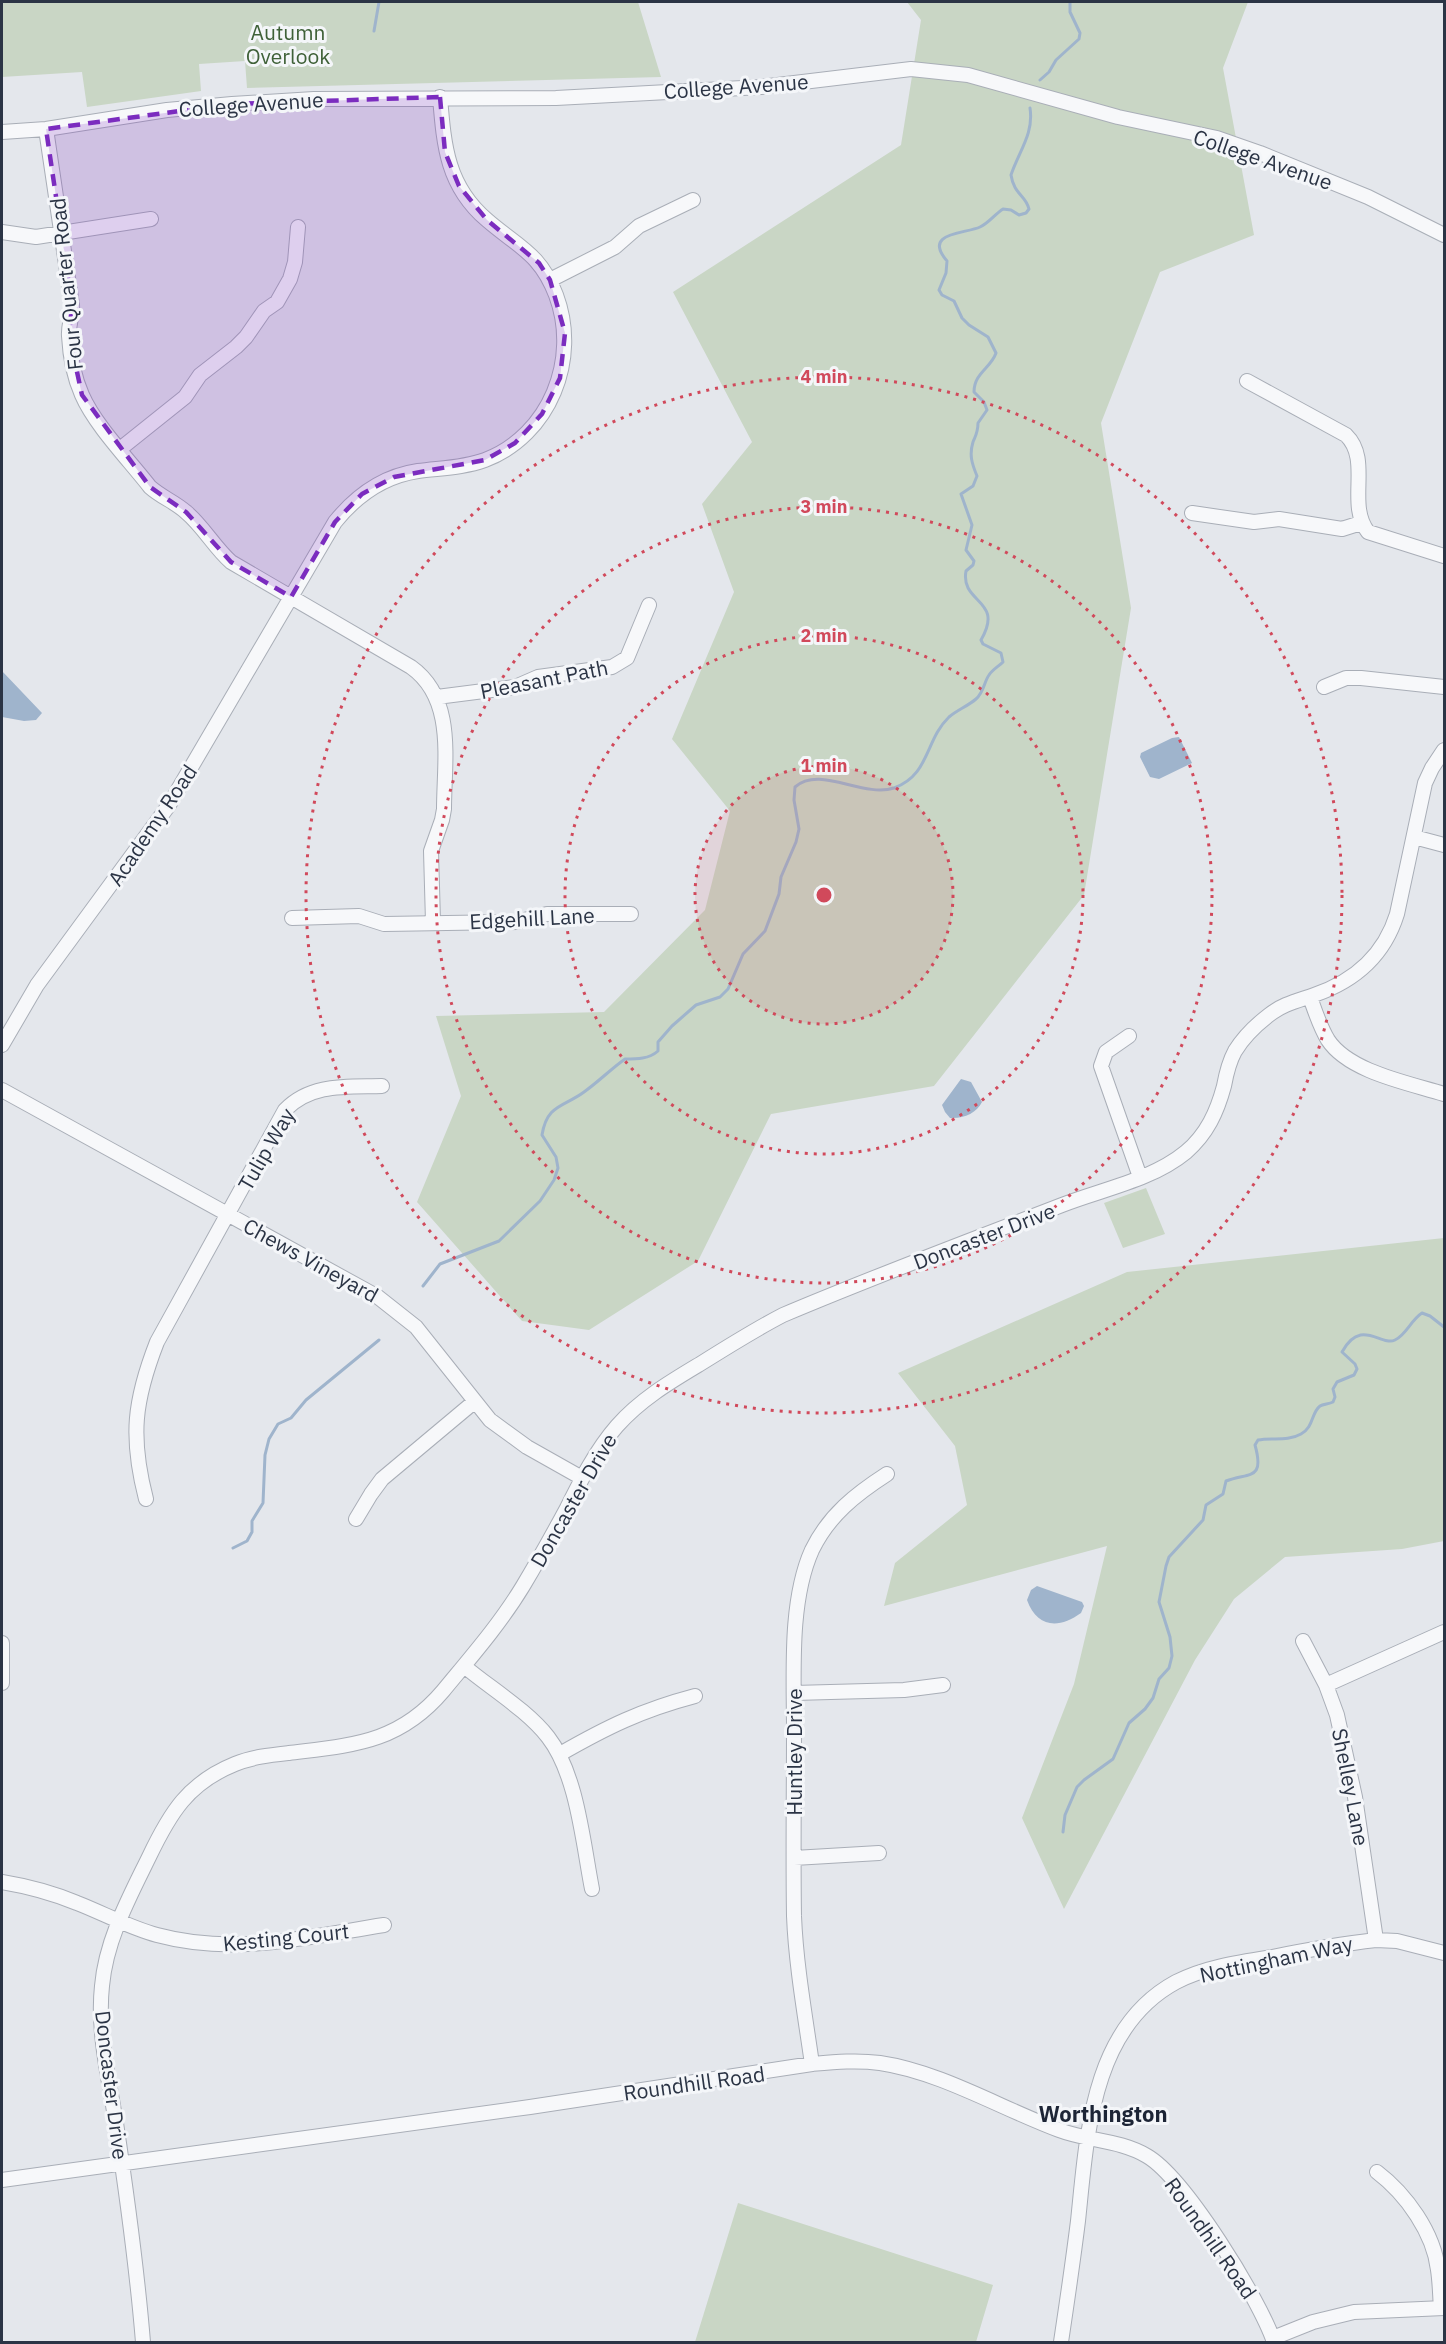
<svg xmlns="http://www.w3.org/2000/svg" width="1446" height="2344" viewBox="0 0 1446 2344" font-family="'IBM Plex Sans',sans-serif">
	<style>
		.green { fill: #c9d6c5 }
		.water { fill: #9fb4cc }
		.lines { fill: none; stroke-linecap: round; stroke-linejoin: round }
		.stream { stroke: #9fb4cc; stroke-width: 3 }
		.minor-casing { stroke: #a9aeb7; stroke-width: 16 }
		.minor { stroke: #f7f8fa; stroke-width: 14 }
		.marked { fill: #7b2cbf; fill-opacity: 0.2; stroke: #7b2cbf; stroke-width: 4.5; stroke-dasharray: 12 8; stroke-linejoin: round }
		.ring { fill: none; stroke: #d1495b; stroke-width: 3; stroke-dasharray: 3 6 }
		.labels { text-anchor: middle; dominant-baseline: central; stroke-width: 6; stroke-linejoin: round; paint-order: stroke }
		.park-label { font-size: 21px; fill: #3f6138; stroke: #f4f6f9 }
		.street-label { font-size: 21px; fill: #2b3445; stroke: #f4f6f9 }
		.neighbourhood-label { font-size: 22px; font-weight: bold; fill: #1d2536; stroke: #f4f6f9 }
		.centre { fill: #d1495b; stroke: #f4f6f9; stroke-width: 3 }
		.ring-label { font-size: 18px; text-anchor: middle; font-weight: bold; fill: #d1495b; stroke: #f4f6f9; stroke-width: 6; stroke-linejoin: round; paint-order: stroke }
	</style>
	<rect width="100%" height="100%" fill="#e4e7ec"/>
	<path class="green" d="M2 2H638L661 77 247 88 245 61 199 64 201 91 87 107 82 72 2 77Z
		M907 2H1248L1223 68 1254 235 1160 272 1101 423 1131 608 1084 895 934 1086 771 1114 698 1261 589 1330 522 1321 417 1202 461 1096 436 1016 604 1012 705 910 730 811 672 739 734 592 702 504 752 442 673 292 901 145 921 20Z
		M1146 1188 1165 1234 1123 1248 1104 1203Z
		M1444 1238V1541L1402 1549 1285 1557 1234 1599 1195 1660 1064 1909 1022 1818 1074 1684 1107 1546 884 1606 895 1563 967 1505 955 1446 898 1373 1127 1272Z
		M738 2203 993 2285 976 2342H695Z"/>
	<path class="water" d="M2 671 42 713 36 720 24 721 2 717Z
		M1179 737 1192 763 1159 779 1150 777 1140 757 1141 753 1172 738Z
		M961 1079 971 1082 982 1102C977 1113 963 1119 950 1118L945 1112 942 1105Z
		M1037 1586 1082 1602 1084 1606 1081 1613C1059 1629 1037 1628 1027 1600L1031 1590Z"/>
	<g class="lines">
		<path class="stream" d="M374 31 379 2
			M1040 80 1049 72 1056 60 1079 39 1080 33 1070 12V2
			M423 1286 440 1264 499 1241 540 1201 554 1180 558 1168 556 1157 542 1135C547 1104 564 1107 584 1092 598 1082 611 1069 625 1059 637 1059 649 1059 658 1051V1042L672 1026 696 1005 720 997 728 989 743 954 765 931 779 894 781 877 796 842 799 829 794 800 795 787C820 765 862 798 894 788 930 775 925 740 949 717 957 710 968 706 976 699 984 692 984 682 989 675 992 670 999 666 1003 662L1001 653 983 644 981 640C1005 599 960 604 966 571L973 565 974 561 966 550 972 525 961 494 973 486 977 476C972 464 969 455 973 442 976 435 978 432 978 423L987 410 984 402 974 392C974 373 991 368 996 353L988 337 969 325 962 318 954 301 942 295 939 290 946 273 947 261C922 232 965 234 980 227 989 223 995 214 1003 209L1011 210 1019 215 1026 213 1029 209C1026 195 1014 195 1011 175 1019 151 1034 134 1030 108
			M233 1548 247 1541 252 1532V1521L263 1503 265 1455 269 1439 278 1424 291 1418 306 1400 379 1340
			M1063 1832 1065 1815 1077 1787 1084 1780 1113 1759 1129 1723 1145 1709 1153 1698 1159 1679 1169 1668 1172 1656 1170 1637 1159 1602 1166 1566 1169 1557 1203 1520 1206 1505 1223 1494 1226 1481C1249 1472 1265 1481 1255 1445L1258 1440C1272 1437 1287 1442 1301 1434 1314 1427 1311 1413 1320 1406 1323 1404 1329 1404 1333 1402L1335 1397 1333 1389 1337 1382 1354 1375 1357 1369 1355 1364 1342 1352C1361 1317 1381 1347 1395 1340 1406 1335 1411 1320 1422 1313L1430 1316 1444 1327"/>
		<g class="minor-casing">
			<path id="minor" d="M46 129 72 305C73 316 68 325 69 336 70 355 74 377 82 395 95 425 129 460 150 487 161 497 175 502 186 512 203 526 214 547 231 562L411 667C456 699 444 761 444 809L442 820 431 851 433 922
				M2 132 46 129 167 110 232 104 314 99 556 98 761 87 911 69 968 75 1118 117 1217 138 1260 153 1368 197 1444 235
				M2 232 36 237 151 219
				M550 280 615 247 639 226 693 200
				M1247 381 1346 435C1372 460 1346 504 1368 532L1444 556
				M120 449 185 397 200 375 236 347 246 337 264 311 277 302 290 279 295 262 298 227
				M1192 513 1254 522 1279 519 1342 529 1361 523
				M1324 687 1346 678H1361L1444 687
				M437 697 515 687 538 677 612 667 627 658 649 605
				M1414 837 1444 845
				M292 918 359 916 384 924 517 922 547 914H631
				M1310 997C1315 1011 1320 1027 1328 1040 1349 1072 1409 1083 1444 1094
				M1129 1036 1106 1052 1101 1066 1140 1177
				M2 1045 37 985 169 805 335 522C356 496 384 476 418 471 440 468 463 468 485 460 550 435 580 359 556 295 540 253 518 247 487 220 447 186 444 146 440 97
				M2 1090 378 1297 416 1327 490 1420 527 1447 582 1478
				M146 1499C130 1437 134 1401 157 1342L285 1110C311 1083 347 1087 382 1086
				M356 1519 371 1494 382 1479 474 1402
				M1303 1641 1326 1685 1337 1715 1355 1797 1376 1940
				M2 1643V1683
				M464 1666C490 1688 527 1710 548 1737 577 1774 583 1843 592 1889
				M1326 1685 1444 1632
				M794 1693 904 1690 943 1685
				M560 1754C607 1727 642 1710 695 1696
				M794 1858 879 1853
				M2 1882C26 1886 53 1893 77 1903 103 1913 130 1928 157 1935 235 1956 307 1937 384 1925
				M812 2064C805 2015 796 1965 794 1916 793 1854 794 1792 794 1730 794 1674 789 1601 812 1550 829 1515 856 1494 887 1474
				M1377 2172C1406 2194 1434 2233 1438 2270 1440 2283 1440 2296 1441 2308
				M2 2180 530 2107 812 2064C835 2062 857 2060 880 2063 941 2072 1002 2109 1059 2130 1088 2141 1120 2140 1147 2156 1185 2178 1260 2300 1274 2342
				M1273 2338 1313 2322 1354 2312 1444 2308
				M143 2342C137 2269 127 2196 116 2123 109 2079 97 2031 102 1986 106 1940 129 1898 149 1857 170 1813 188 1783 235 1764 252 1757 271 1755 289 1753 353 1745 399 1743 443 1691 471 1657 500 1624 523 1586 538 1561 553 1534 567 1508 581 1480 596 1450 617 1426 641 1399 670 1382 700 1364 727 1347 754 1330 783 1315 875 1276 969 1241 1062 1205 1103 1189 1152 1180 1186 1152 1207 1134 1217 1112 1224 1086 1226 1075 1229 1062 1235 1051 1243 1038 1256 1025 1269 1015 1283 1004 1297 1001 1314 995 1355 981 1384 956 1397 914L1425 783 1432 768 1444 750
				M1061 2342C1067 2302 1073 2261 1078 2221 1087 2136 1091 2028 1176 1982 1205 1967 1240 1962 1272 1957 1307 1950 1341 1944 1376 1940L1397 1941 1444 1953"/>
		</g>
		<use href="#minor" class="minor"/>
	</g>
	<path class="marked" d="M440 97 445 152 459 186 487 220 539 263 550 280 565 333 560 378 542 414 515 443 485 460 394 477 362 494 335 522 291 597 231 562 186 512 150 487 82 395 69 335 72 305 46 129 232 104Z"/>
	<circle cx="824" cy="895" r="129" fill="#d1495b" fill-opacity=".12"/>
	<g class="ring">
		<circle cx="824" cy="895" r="129"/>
		<circle cx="824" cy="895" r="259"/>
		<circle cx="824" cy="895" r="388"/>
		<circle cx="824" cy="895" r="518"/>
	</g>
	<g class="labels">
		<g class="park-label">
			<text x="288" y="32">Autumn<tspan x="288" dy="24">Overlook</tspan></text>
		</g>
		<g class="street-label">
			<text transform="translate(736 86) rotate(-4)">College Avenue</text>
			<text transform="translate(251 104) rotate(-4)">College Avenue</text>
			<text transform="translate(1263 159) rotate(19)">College Avenue</text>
			<text transform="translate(66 284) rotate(-96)">Four Quarter Road</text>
			<text transform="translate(544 679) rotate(-11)">Pleasant Path</text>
			<text transform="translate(152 825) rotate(-56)">Academy Road</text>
			<text transform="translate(532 918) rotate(-3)">Edgehill Lane</text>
			<text transform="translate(266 1149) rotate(-60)">Tulip Way</text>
			<text transform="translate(984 1236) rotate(-21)">Doncaster Drive</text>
			<text transform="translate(311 1260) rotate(29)">Chews Vineyard</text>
			<text transform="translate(573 1500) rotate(-60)">Doncaster Drive</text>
			<text transform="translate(794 1752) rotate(-90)">Huntley Drive</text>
			<text transform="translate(1351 1787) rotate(79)">Shelley Lane</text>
			<text transform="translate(286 1937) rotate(-6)">Kesting Court</text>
			<text transform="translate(1276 1959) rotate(-12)">Nottingham Way</text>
			<text transform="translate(694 2083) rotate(-8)">Roundhill Road</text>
			<text transform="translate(112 2085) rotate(83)">Doncaster Drive</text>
			<text transform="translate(1211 2238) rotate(55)">Roundhill Road</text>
		</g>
		<g class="neighbourhood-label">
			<text x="1103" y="2113">Worthington</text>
		</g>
	</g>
	<circle cx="824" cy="895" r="9" class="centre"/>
	<g class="ring-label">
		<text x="824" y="383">4 min</text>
		<text x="824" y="513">3 min</text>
		<text x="824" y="642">2 min</text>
		<text x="824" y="772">1 min</text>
	</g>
	<rect width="1446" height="2344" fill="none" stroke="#2b3445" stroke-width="6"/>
</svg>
